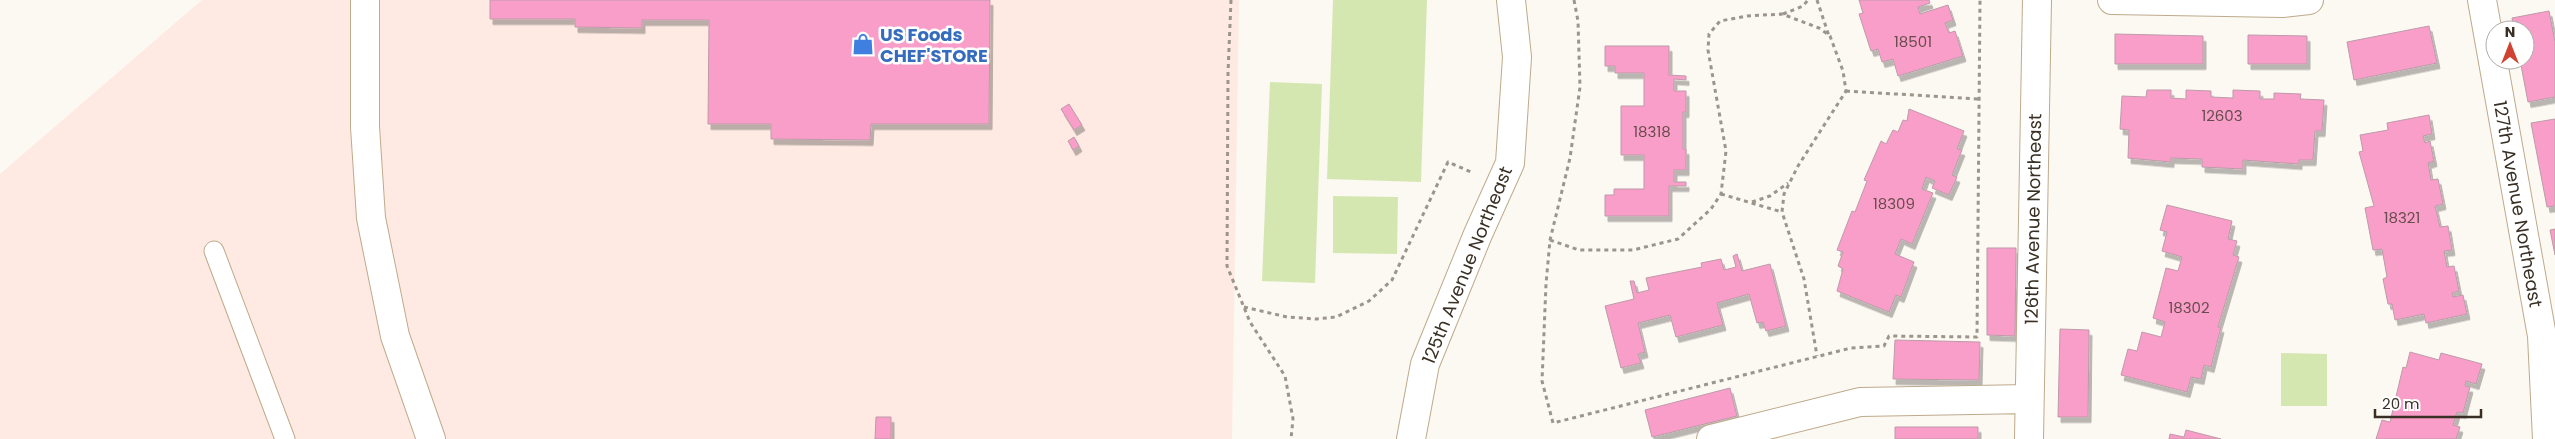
<svg xmlns="http://www.w3.org/2000/svg" width="2555" height="439" viewBox="0 0 2555 439" font-family="Poppins,sans-serif">
	<style>
		.commercial { fill: #feeae3 }
		.green { fill: #d5e7b1 }
		.building { fill: #f99ec8; stroke: #bd9aa9; filter: url(#shadow) }
		.lines { fill: none; stroke-linecap: round; stroke-linejoin: round }
		.lane-casing { stroke: #beaa8c; stroke-width: 21 }
		.street-casing { stroke: #beaa8c; stroke-width: 30 }
		.secondary-casing { stroke: #beaa8c; stroke-width: 30 }
		.path { stroke: #9b958c; stroke-width: 3; stroke-dasharray: 4 4; stroke-linecap: butt }
		.lane { stroke: #fff; stroke-width: 19 }
		.street { stroke: #fff; stroke-width: 28 }
		.secondary { stroke: #fff; stroke-width: 28 }
		.labels { text-anchor: middle; dominant-baseline: central; stroke-width: 5; stroke-linejoin: round; paint-order: stroke }
		.number-label { font-size: 15px; fill: #684c4d }
		.shop-label { font-size: 18px; font-weight: bold; fill: #366cbe; stroke: #fff; text-anchor: start }
		.street-label { font-size: 18px; fill: #383024; stroke: #fff }
	</style>
	<defs>
		<filter id="shadow"><feDropShadow dx="3" dy="5.5" stdDeviation="0" flood-color="#0004"/></filter>
	</defs>
	<rect width="100%" height="100%" fill="#fcf8f2"/>
	<path class="commercial" d="M202 0H1239L1232 439H0V174Z"/>
	<path class="green" d="M1333 0H1427L1421 182 1327 179Z
		M1270 82 1322 84 1315 283 1262 281Z
		M1333 196 1398 197 1397 254 1333 253Z
		M2281 353 2327 354V406H2281Z"/>
	<path class="building" d="M490 0H990L989 124H871L870 140 771 139V124H708L709 20H642V28L575 27V19H490Z
		M1859 0H1929L1930 3 1918 7 1920 14 1948 5 1953 20 1945 23 1949 33 1955 31 1963 56 1898 76 1893 59 1882 62 1878 49 1871 51 1859 14 1863 13Z
		M2549 11 2555 42V97L2528 102 2520 60H2525V30H2514L2512 18Z
		M2429 26 2437 63 2354 80 2347 42Z
		M2115 34 2203 36V64H2115Z
		M2248 35 2307 36V64H2248Z
		M1605 46H1669V75L1686 76V80L1674 79V91H1686V112H1683V149H1686V170H1674V182H1686V186H1669V216H1605V195H1614V189H1644V155H1621V106H1644V73H1615V66H1605Z
		M2147 90H2171V98L2186 99V90L2211 91V97L2233 98V90L2260 91V99H2274V93L2301 94 2300 99 2324 100 2322 131H2315L2313 160H2299V164L2243 160V169L2202 167V159L2171 158V162L2128 158 2129 130 2120 129 2122 96 2146 97Z
		M1069 104 1082 125 1074 130 1061 109Z
		M1909 109 1964 131 1957 149 1962 150 1952 175 1957 177 1949 195 1932 188 1935 181 1926 177 1922 189 1933 193 1912 244 1901 239 1895 254 1914 262 1901 297 1896 295 1889 312 1837 291 1843 269 1838 266 1843 252 1837 250 1852 211 1855 212 1867 181 1864 180 1881 141 1886 144 1893 130 1898 132 1903 120 1907 121Z
		M2429 115 2432 134 2423 136 2425 143 2430 141 2434 161 2428 163 2431 180 2438 179 2443 204 2435 206 2440 227 2448 226 2452 250 2444 251 2447 267 2454 266 2459 291 2452 293 2453 297 2463 295 2467 314 2426 323 2424 314 2395 320 2392 304H2388L2383 279 2387 277 2382 249 2373 250 2365 208 2374 206 2359 152 2363 151 2360 135 2388 130 2387 123Z
		M2555 119V206L2547 207 2531 123Z
		M1074 137 1079 146 1073 150 1068 141Z
		M2167 205 2232 221 2228 239 2237 241 2233 255 2239 257 2218 327H2221L2211 367 2204 365 2201 379 2191 377 2187 392 2121 375 2128 349 2137 351 2142 332 2161 337 2165 322 2153 318 2166 268 2178 271 2182 257 2162 251 2167 232 2160 230Z
		M2555 229V255L2550 230Z
		M1987 248H2016L2015 336 1987 335Z
		M1737 254 1742 271 1770 264 1786 326 1766 331 1763 322 1757 323 1749 294 1717 303 1723 325 1676 337 1670 315 1638 323 1645 352 1638 354 1641 363 1621 368 1605 306 1634 299 1630 281H1634L1637 293 1649 290 1646 278 1702 267 1701 263 1721 259 1724 270 1736 267 1733 256Z
		M2060 329 2089 330 2088 417H2058Z
		M1895 340 1980 342 1979 380 1893 379Z
		M2410 352 2439 360 2441 353 2482 364 2476 384 2466 381 2465 386 2470 387 2463 413 2457 412 2453 425 2460 427 2456 439H2376L2382 420 2390 422 2403 367 2406 368Z
		M1730 388 1737 416 1652 437 1645 410Z
		M876 417H891V439H875Z
		M1895 427H1978V439H1895Z
		M2186 430 2221 439H2169L2170 434 2184 437Z"/>
	<g class="lines">
		<g class="lane-casing">
			<path id="lane" d="M214 251 285 439"/>
		</g>
		<g class="street-casing">
			<path id="street" d="M2112 0 2282 3 2309 0
				M2482 0 2542 336 2547 439
				M1411 439 1425 364 1478 234 1510 163 1517 57 1511 0
				M1711 439 1860 402 2029 399
				M2029 439 2037 0"/>
		</g>
		<g class="secondary-casing">
			<path id="secondary" d="M365 0V127L371 218 395 336 431 439"/>
		</g>
		<path class="path" d="M1231 0 1228 73 1227 266 1250 322 1285 376 1293 419 1291 439
			M1574 0 1578 21 1580 87 1570 158 1550 240 1546 284 1542 381 1553 423 1851 348 1884 346 1889 336 1977 337 1980 0
			M1817 0 1829 36
			M1783 14 1803 6 1808 0
			M1846 91 1979 99
			M1721 194 1782 212
			M1752 202 1770 196 1788 183
			M1550 240 1579 250H1633L1678 239 1711 209 1721 194 1726 151 1708 50 1709 34 1720 21 1747 16 1782 14 1819 28 1830 36 1843 71 1846 91 1798 166 1784 194 1782 212 1804 279 1817 356
			M1244 307 1287 317 1316 319 1336 317 1369 301 1392 280 1448 162 1471 172"/>
		<use href="#lane" class="lane"/>
		<use href="#street" class="street"/>
		<use href="#secondary" class="secondary"/>
	</g>
	<defs>
		<g id="shop-bare" transform="scale(1.725)"><path d="M-5-2.5h2.3a2.7 3.5 0 0 1 5.4 0H5L5.5 6h-11ZM-1.5-2.5h3a1.5 2.3 0 0 0-3 0Z" fill="#3f7fe0" stroke="#fff" stroke-width="2.5" paint-order="stroke"/></g>
	</defs>
	<g fill-rule="evenodd">
		<use href="#shop-bare" x="863" y="44"/>
	</g>
	<g class="labels">
		<g class="number-label">
			<text x="1913" y="41">18501</text>
			<text x="2222" y="115">12603</text>
			<text x="1652" y="131">18318</text>
			<text x="1894" y="203">18309</text>
			<text x="2402" y="217">18321</text>
			<text x="2189" y="307">18302</text>
		</g>
		<g class="shop-label">
			<text x="880" y="34">US Foods<tspan x="880" dy="21">CHEF'STORE</tspan></text>
		</g>
		<g class="street-label">
			<text transform="translate(2518 204) rotate(80)">127th Avenue Northeast</text>
			<text transform="translate(2033 219) rotate(-89)">126th Avenue Northeast</text>
			<text transform="translate(1467 265) rotate(-68)">125th Avenue Northeast</text>
		</g>
	</g>
	<g transform="translate(2510 45)"><circle r="24" fill="#ffffff" stroke="#afaca7"/>
	<path d="M0-4L9 19L0 12L-9 19Z" fill="#d04332"/>
	<text y="-8" font-size="14" font-weight="bold" text-anchor="middle" fill="#383024">N</text>
	</g>
	<path d="M2375 409v8h106v-8" fill="none" stroke="#383024" stroke-width="2.5"/>
	<text x="2382" y="409" font-size="15" fill="#383024" stroke="#ffffff" stroke-width="4" paint-order="stroke">20 m</text>
</svg>
